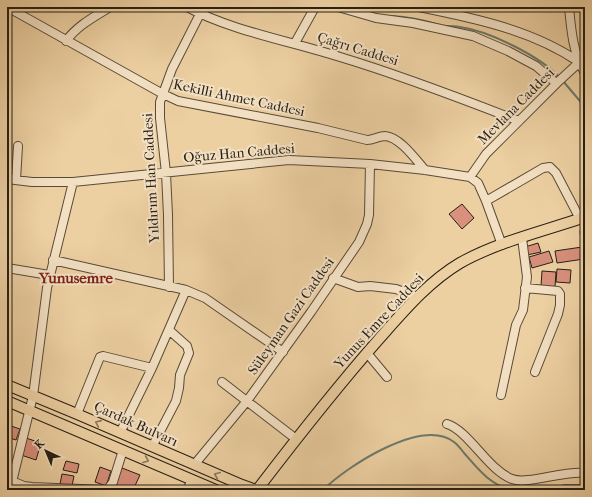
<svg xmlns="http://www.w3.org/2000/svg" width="592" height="497" viewBox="0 0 592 497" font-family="'IM FELL French Canon',serif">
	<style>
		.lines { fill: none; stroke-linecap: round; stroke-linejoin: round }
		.stream { stroke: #6b7a6e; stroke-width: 2 }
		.building { fill: #d9907d; stroke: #271f15 }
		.minor-casing { stroke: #584b38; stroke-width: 10 }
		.major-casing { stroke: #271f15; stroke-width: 12 }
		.minor { stroke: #f3e0c3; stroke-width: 8 }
		.major { stroke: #edd0a2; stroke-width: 10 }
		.oneway { stroke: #8a785c }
		.labels { text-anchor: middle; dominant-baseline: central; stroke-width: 4; stroke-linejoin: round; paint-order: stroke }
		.street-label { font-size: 14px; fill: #271f15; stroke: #f3e0c3 }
		.neighbourhood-label { font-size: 15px; font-weight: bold; fill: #7a1f14; stroke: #f3e0c3 }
	</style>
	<rect width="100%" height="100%" fill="#edd0a2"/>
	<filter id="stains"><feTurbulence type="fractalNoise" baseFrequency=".005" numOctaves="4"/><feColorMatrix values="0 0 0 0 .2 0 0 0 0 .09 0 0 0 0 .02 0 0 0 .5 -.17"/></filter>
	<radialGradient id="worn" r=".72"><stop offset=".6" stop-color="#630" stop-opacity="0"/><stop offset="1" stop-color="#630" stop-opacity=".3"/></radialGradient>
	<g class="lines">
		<path class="stream" d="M354 7 362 10
			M392 16C409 17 420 19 436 24
			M444 26C449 26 455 26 460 27 489 31 540 56 560 78
			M563 81 585 107
			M323 490C346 467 422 417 454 442 458 445 461 449 464 453 478 469 490 485 512 490
			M548 490 565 485H585"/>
	</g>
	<path class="building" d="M462 204 474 218 462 229 449 214Z
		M585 230V265H584L580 231Z
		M538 243 541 252 527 255 525 247Z
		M582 247 584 259 557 263 555 251Z
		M549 251 553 262 532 268 529 257Z
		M557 269 571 270 570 283 556 282Z
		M542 271 556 272 555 287 541 286Z
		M8 425 20 429 16 440 7 437Z
		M26 438 41 443 36 460 21 455Z
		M66 461 79 464 77 473 63 470Z
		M100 467 111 471 106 486 95 482Z
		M122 468 140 475 133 490H123L114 486Z
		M62 474 74 476 72 486 60 484Z"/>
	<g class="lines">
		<g class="minor-casing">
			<path id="minor" d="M7 7 163 94 178 101 318 128 367 140C373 140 379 136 385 136 400 137 416 160 425 170
				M187 7C232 31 290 41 340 57 400 75 460 98 519 121
				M338 7 376 18 413 23 473 36 508 51 536 66 556 83
				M419 7C474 18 532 30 579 62
				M569 7C571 29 573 54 585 73
				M66 41C78 25 94 17 110 7
				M295 43 315 7
				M470 177 486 154 559 81 585 57
				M7 179 32 182H73L289 160 370 164 425 170 470 177 478 183 486 201 502 245
				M16 180 18 146
				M486 201 543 168 550 167 556 173 580 219
				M53 260 186 290 205 298 283 352
				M7 268 49 275
				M333 278 358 287 370 286 396 289 418 297
				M169 287 168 215 166 173 160 118V102L172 69 200 14 207 7
				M525 288 558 291 560 294V305L558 314 535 372
				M367 353 387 377
				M222 382 296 439
				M501 395 516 325 523 310 527 277 522 238
				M77 414 100 357 103 356 152 368
				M447 424C469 431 488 470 512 479 528 485 564 470 585 473
				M120 433 152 368 186 290
				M152 447 176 401 179 388 180 375 189 353 187 346 169 330
				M194 465 247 401 311 312 359 242 367 224 369 215 370 164
				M12 481 24 486 32 487 105 490 108 489 113 482 123 450
				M10 490 33 396 47 288 73 182
				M187 490 192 480"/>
		</g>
		<g class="major-casing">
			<path id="major" d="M7 385 77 414 242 485 253 489
				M7 401 216 490
				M257 490C296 439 336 388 379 339 403 312 428 282 460 263 497 242 544 231 585 217"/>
		</g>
		<use href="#minor" class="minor"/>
		<use href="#major" class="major"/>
	</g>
	<defs><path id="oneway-chevron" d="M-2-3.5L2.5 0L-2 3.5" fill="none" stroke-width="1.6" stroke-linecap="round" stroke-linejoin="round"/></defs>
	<g class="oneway">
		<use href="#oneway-chevron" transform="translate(98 423) rotate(-156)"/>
		<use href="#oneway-chevron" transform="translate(146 460) rotate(23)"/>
		<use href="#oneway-chevron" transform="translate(217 475) rotate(-157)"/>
	</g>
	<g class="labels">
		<g class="street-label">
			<text transform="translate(358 49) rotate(17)">Çağrı Caddesi</text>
			<text transform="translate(239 98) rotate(12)">Kekilli Ahmet Caddesi</text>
			<text transform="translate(516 106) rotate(-45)">Mevlana Caddesi</text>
			<text transform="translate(239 153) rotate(-5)">Oğuz Han Caddesi</text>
			<text transform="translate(151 178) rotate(-93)">Yıldırım Han Caddesi</text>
			<text transform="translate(291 316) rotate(-55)">Süleyman Gazi Caddesi</text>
			<text transform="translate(379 321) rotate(-47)">Yunus Emre Caddesi</text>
			<text transform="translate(136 424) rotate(24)">Çardak Bulvarı</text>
		</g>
		<g class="neighbourhood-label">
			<text x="76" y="278">Yunusemre</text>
		</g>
	</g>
	<rect width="592" height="497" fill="none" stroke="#edd0a2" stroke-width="24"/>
	<rect x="8" y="8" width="576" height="481" fill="none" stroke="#271f15" stroke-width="2"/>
	<rect x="12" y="12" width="568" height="473" fill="none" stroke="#271f15"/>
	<g transform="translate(46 451) rotate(316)" stroke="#f3e0c3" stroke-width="3" paint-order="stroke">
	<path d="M0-3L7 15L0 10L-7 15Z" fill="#271f15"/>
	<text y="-6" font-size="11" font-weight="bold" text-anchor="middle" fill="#271f15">K</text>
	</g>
	<rect width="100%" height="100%" filter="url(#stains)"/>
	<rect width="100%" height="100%" fill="url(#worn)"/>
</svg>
